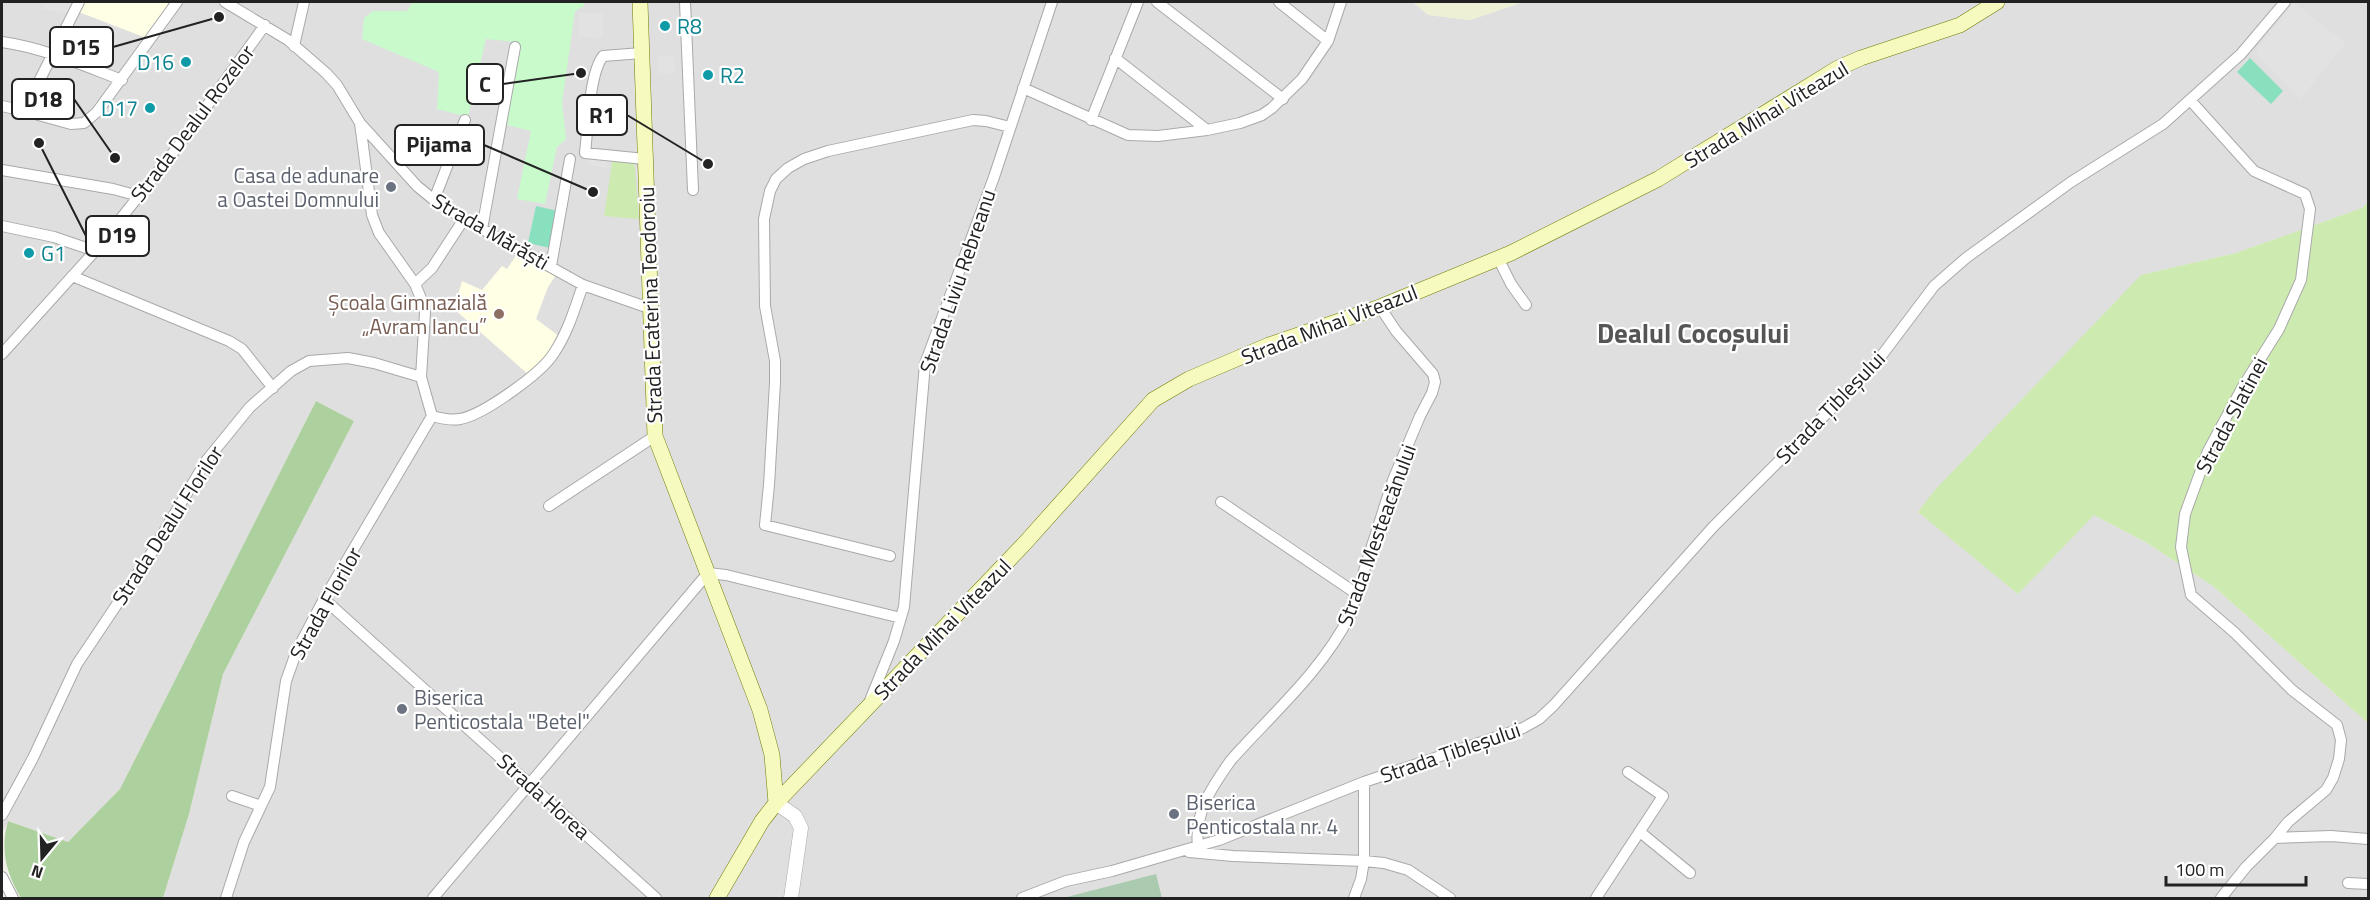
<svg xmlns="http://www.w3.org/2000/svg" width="2370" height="900" viewBox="0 0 2370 900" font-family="'Titillium Web',sans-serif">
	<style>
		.residential { fill: #e0dfdf }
		.education { fill: #ffffe5 }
		.farmland { fill: #eef0d5 }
		.grass { fill: #cdebb0 }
		.forest { fill: #add19e }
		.cemetery { fill: #aacbaf }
		.park { fill: #c8facc }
		.pitch { fill: #88e0be }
		.parking { fill: #e2e2e2 }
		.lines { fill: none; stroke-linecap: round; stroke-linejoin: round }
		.minor-casing { stroke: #a9a9a9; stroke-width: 12 }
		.tertiary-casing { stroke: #a9a9a9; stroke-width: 15 }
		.secondary-casing { stroke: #707d05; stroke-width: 16 }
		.minor { stroke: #fff; stroke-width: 10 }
		.tertiary { stroke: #fff; stroke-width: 14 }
		.secondary { stroke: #f7fabf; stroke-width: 15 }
		.culture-dot { fill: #0f9aa8; stroke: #fff; stroke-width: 2 }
		.worship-dot { fill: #6b7280; stroke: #fff; stroke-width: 2 }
		.education-dot { fill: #8d6e63; stroke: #fff; stroke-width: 2 }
		.labels { text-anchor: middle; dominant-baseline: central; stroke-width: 4.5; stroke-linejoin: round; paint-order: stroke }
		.culture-label { font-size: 21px; fill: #0d838f; stroke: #fff; text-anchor: start }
		.street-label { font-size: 21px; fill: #222; stroke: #fff }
		.worship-label { font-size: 21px; fill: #5b616d; stroke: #fff; text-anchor: start }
		.education-label { font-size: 21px; fill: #785e54; stroke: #fff; text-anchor: end }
		.district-label { font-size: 27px; font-weight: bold; fill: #555; stroke: #fff }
		.leader { fill: none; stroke: #222; stroke-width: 2 }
		.callout-dot { fill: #222; stroke: #fff; stroke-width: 2 }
		.callout { fill: #fff; stroke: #222; stroke-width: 2 }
		.callout-label { font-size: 22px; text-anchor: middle; font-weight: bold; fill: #222 }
	</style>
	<rect width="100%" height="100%" fill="#f2efe9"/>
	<path class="residential" d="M2 2H1413L1428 15 1470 20 1523 2H2368V202L2362 208 2236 253 2141 275 2094 515 2147 543 2213 586 2368 723V898H163L189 814 223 674 354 421 316 401 120 789 68 842 9 821 2 833Z"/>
	<path class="education" d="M81 2H169L167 5 171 8 149 39 76 11Z
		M517 254 556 275 548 287 536 319 559 336 548 357 529 375 454 309 462 281 482 290 502 266 507 269Z"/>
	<path class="farmland" d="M1413 2H1523L1470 20 1428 15Z"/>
	<path class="grass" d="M613 157 634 159 639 219 604 216Z
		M2368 202V723L2213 586 2147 543 2094 515 2018 594 1918 512 1934 491 2141 275 2236 253 2362 208Z"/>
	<path class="forest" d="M316 401 354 421 223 674 189 814 163 898H21C6 873 0 850 8 821L68 842 120 789Z"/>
	<path class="cemetery" d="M1156 874 1162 898H1063Z"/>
	<path class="park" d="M413 2H584V6L575 11 562 103 566 139 557 147 545 204 517 199 531 131 507 125 517 42 486 39 468 117 437 109 439 72 362 39 364 18 373 11H407Z"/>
	<path class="pitch" d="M2250 58 2283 91 2271 104 2237 72Z
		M536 206 558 211 550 248 528 243Z"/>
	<path class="parking" d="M44 2H77L71 14 42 9Z
		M2294 3 2346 43 2300 99 2257 55V48Z
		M579 13H603V38L579 37Z
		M674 55 675 73 659 74 657 56Z
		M589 156 608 159 607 168 587 165Z"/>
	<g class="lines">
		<g class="minor-casing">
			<path id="minor" d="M225 2 288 40 326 73 337 85 360 123 417 186 434 200 464 219 583 285 649 308
				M685 2 693 190
				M1157 2 1283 99
				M1279 2 1328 41
				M2 42C44 48 82 65 122 80
				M294 46 304 2
				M642 53 603 56C589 74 588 129 585 153L645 159
				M1115 58 1207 130
				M1023 88 1128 135 1158 136 1207 130 1240 123 1262 115 1272 108 1302 79 1328 41 1341 2
				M2190 100 2254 171 2305 194 2310 209 2301 280 2279 329 2242 388 2208 451 2185 514 2181 547 2191 595 2235 633 2292 690 2337 725 2341 740 2339 759 2333 778 2326 790 2288 822 2275 838 2246 867 2221 898
				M2 106 24 111 79 2
				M24 111 71 124 84 123 97 112 177 2
				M1091 120 1138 2
				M360 123 372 215 379 233 415 284 422 301 425 313 421 377 432 416
				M2 170 113 189 139 196
				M434 200 465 120
				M2 226 54 237 95 251
				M482 229 515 47
				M1498 258 1511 284 1526 305
				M551 266 570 159
				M72 276 229 341 242 349 273 388
				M415 284 432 268 464 219
				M2 354 95 251 176 149 265 25
				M432 416C441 418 450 421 460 419 483 415 542 373 554 353 568 332 575 308 583 285
				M1221 502 1357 594
				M549 506 655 436
				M890 556 765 525 769 485 775 383V361L765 306 764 219 770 191 776 179 788 168 804 159 828 151 973 120 986 121 1010 127
				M324 599 656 898
				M869 703 894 641 904 607 925 364 994 177 1052 2
				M232 796 261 806
				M2 815 33 758 77 664 152 552 206 461 250 407 291 371 309 361 348 358 374 363 421 377
				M1640 832 1690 873
				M2275 838 2331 836 2368 839
				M1198 847C1194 812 1212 787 1231 760 1272 714 1322 671 1350 615L1393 480 1420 416 1432 393 1435 382 1433 374 1396 331 1380 307
				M1189 852 1233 856 1364 861V782
				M2 877 13 898
				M2348 883 2368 884
				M226 898 244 842 270 787 286 681 297 650 324 599 432 416
				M433 898 708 573 726 575 901 618
				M1022 898 1066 881 1112 871 1219 840 1364 782 1523 728 1539 719 1554 705 1713 527 1855 385 1876 363 1934 286 1966 258 2071 182 2163 124 2241 54 2285 2
				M1354 898 1361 879 1364 861 1384 863 1408 870 1450 898
				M1596 898 1663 796 1628 772"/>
		</g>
		<g class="tertiary-casing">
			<path id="tertiary" d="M776 803 795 816 801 828 791 898"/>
		</g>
		<g class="secondary-casing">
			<path id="secondary" d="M640 2 655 436 760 710 772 755 776 803
				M717 898 762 821 776 803 1025 543 1153 400 1189 379 1269 345 1380 307 1511 253 1658 179 1838 68 1861 58 1960 25 1997 2"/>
		</g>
		<use href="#minor" class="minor"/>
		<use href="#tertiary" class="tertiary"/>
		<use href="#secondary" class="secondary"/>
	</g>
	<g class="culture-dot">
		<circle cx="665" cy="26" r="6"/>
		<circle cx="186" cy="62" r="6"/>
		<circle cx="708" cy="75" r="6"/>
		<circle cx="150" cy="108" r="6"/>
		<circle cx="29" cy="253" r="6"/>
	</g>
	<g class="worship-dot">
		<circle cx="391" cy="187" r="6"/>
		<circle cx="402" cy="709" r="6"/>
		<circle cx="1174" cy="814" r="6"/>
	</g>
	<circle class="education-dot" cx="499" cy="314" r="6"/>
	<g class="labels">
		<g class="culture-label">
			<text x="677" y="26">R8</text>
			<text x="174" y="62" text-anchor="end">D16</text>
			<text x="720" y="75">R2</text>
			<text x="138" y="108" text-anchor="end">D17</text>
			<text x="41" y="253">G1</text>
		</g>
		<g class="street-label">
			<text transform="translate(1766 114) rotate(-31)">Strada Mihai Viteazul</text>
			<text transform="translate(192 123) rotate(-53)">Strada Dealul Rozelor</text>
			<text transform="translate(491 231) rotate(30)">Strada Mărăști</text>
			<text transform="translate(957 281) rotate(-71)">Strada Liviu Rebreanu</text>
			<text transform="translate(650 305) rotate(-92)">Strada Ecaterina Teodoroiu</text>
			<text transform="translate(1329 324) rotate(-21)">Strada Mihai Viteazul</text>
			<text transform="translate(1830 407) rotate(-46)">Strada Țibleșului</text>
			<text transform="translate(2231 415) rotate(-62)">Strada Slatinei</text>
			<text transform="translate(167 525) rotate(-57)">Strada Dealul Florilor</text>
			<text transform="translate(1376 535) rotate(-70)">Strada Mesteacănului</text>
			<text transform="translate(325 603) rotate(-61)">Strada Florilor</text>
			<text transform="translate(942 629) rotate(-46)">Strada Mihai Viteazul</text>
			<text transform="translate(1450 752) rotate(-19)">Strada Țibleșului</text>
			<text transform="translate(544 796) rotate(42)">Strada Horea</text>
		</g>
		<g class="worship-label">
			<text x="379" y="175" text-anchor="end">Casa de adunare<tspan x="379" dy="24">a Oastei Domnului</tspan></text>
			<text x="414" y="697">Biserica<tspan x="414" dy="24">Penticostala "Betel"</tspan></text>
			<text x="1186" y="802">Biserica<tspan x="1186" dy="24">Penticostala nr. 4</tspan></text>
		</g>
		<g class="education-label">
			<text x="487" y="302">Școala Gimnazială<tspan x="487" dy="24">„Avram Iancu”</tspan></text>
		</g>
		<g class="district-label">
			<text x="1693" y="332">Dealul Cocoșului</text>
		</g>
	</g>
	<path class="leader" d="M219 17L113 47M581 73L503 84M115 158L74 99M708 164L627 115M593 192L484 145M39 143L86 236"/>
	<g class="callout-dot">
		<circle cx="219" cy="17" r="6"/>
		<circle cx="581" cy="73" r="6"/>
		<circle cx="115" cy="158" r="6"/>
		<circle cx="708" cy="164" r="6"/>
		<circle cx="593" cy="192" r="6"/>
		<circle cx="39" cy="143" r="6"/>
	</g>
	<g class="callout">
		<rect x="50" y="27" width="63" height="40" rx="6"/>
		<rect x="467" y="64" width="36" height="40" rx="6"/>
		<rect x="12" y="79" width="62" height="40" rx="6"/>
		<rect x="577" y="95" width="50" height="40" rx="6"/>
		<rect x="395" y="125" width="89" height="40" rx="6"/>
		<rect x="86" y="216" width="63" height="40" rx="6"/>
	</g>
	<g class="callout-label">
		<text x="81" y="55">D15</text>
		<text x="485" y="92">C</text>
		<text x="43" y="107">D18</text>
		<text x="602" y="123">R1</text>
		<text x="439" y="152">Pijama</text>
		<text x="117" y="243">D19</text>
	</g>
	<rect width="2370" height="900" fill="none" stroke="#222222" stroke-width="6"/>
	<g transform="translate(42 858) rotate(199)" stroke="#ffffff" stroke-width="4.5" paint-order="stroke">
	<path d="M0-4.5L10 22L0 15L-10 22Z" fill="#222222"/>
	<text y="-9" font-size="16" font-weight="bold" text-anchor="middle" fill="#222222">N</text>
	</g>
	<path d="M2166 876v9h140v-9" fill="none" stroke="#222222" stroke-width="3"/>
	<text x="2175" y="876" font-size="18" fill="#222222" stroke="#ffffff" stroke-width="4.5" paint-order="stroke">100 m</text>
</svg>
